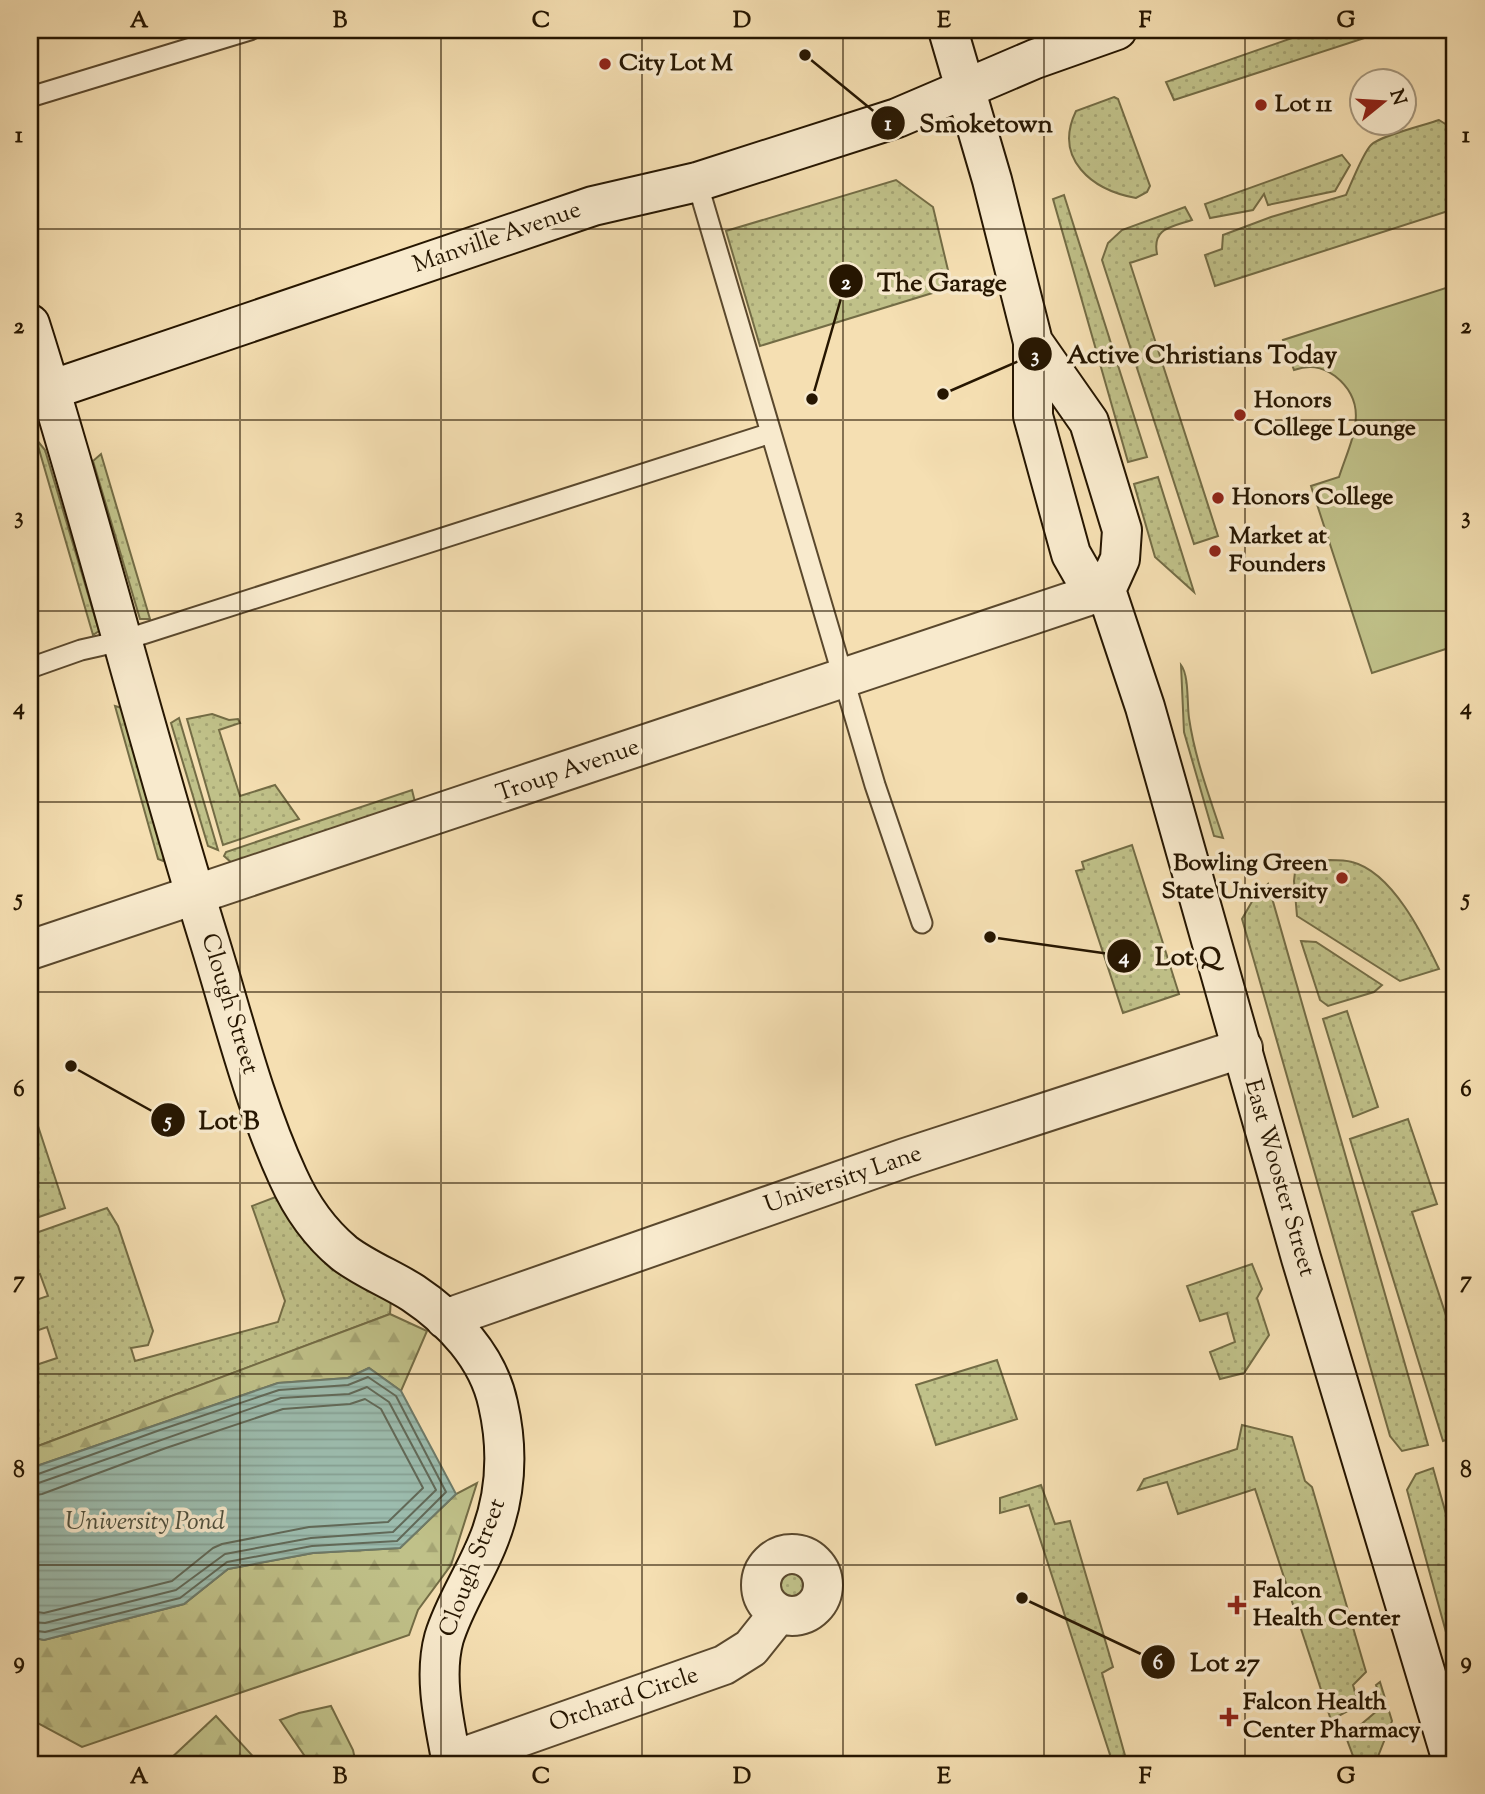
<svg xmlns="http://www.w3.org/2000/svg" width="1485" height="1794" viewBox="0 0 1485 1794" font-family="'Sorts Mill Goudy',serif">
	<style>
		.grass { fill: url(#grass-dots); stroke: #736c45; stroke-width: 2 }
		.forest { fill: url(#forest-firs); stroke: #736c45; stroke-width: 2 }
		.park { fill: #c0c189; stroke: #736c45; stroke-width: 2 }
		.water { fill: url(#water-rules); stroke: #6d7a69; stroke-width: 2 }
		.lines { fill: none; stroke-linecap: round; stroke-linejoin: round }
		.shore { stroke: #616958; stroke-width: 2 }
		.lane-casing { stroke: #5a482d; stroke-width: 23 }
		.street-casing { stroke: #5a482d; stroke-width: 42 }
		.secondary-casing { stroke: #261601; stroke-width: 42 }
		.lane { stroke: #f8eacd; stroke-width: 19 }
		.street { stroke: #f8eacd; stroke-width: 38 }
		.secondary { stroke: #f8eacd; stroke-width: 38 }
		.grid { fill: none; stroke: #261601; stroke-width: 2; stroke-opacity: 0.55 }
		.poi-dot { fill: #8f2418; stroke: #f8eacd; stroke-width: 2.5 }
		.labels { text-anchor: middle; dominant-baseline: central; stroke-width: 7; stroke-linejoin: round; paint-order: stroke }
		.poi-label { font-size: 24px; font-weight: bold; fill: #261601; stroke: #f8eacd; text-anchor: start }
		.street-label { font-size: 24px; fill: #261601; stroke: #f8eacd }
		.water-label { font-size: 26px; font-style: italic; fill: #4f503e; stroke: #f8eacd }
		.leader { fill: none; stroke: #261601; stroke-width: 2.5 }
		.callout-dot { fill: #261601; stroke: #f8eacd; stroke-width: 2.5 }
		.mark-label { font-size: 21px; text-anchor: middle; font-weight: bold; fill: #fff }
		.callout-label { font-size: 26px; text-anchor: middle; font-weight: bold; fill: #261601; stroke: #f8eacd; stroke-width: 7; stroke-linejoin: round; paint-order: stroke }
		.neatline { fill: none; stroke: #261601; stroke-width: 2.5 }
		.grid-label { font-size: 23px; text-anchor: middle; font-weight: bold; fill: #261601 }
	</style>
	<defs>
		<pattern id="grass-dots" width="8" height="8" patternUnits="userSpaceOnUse" patternTransform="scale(1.75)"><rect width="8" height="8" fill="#c0c189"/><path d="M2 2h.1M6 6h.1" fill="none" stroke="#a5a574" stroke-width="1.8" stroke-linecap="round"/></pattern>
		<pattern id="forest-firs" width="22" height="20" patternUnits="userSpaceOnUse" patternTransform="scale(1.75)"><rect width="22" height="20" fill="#c0c189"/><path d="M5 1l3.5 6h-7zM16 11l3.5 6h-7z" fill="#a5a574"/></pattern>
		<pattern id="water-rules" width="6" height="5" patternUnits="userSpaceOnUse" patternTransform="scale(1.75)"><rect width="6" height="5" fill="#9cbcae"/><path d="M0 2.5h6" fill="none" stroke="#86a194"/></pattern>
	</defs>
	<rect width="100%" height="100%" fill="#f5dfb2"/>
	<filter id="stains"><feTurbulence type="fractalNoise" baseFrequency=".00286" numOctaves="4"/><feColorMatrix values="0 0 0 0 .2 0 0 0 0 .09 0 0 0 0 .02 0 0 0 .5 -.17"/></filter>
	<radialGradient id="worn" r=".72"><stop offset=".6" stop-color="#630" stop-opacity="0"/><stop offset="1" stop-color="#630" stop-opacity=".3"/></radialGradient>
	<path class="grass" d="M1315 30H1389L1174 100 1166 82Z
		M1114 97 1118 99 1150 186 1147 192 1136 198C1092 190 1053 159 1076 111Z
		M1439 120 1455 130V231L1448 211 1215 286 1205 255 1222 249 1223 235 1271 217 1346 195C1351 184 1363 153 1371 145 1379 136 1425 125 1439 120Z
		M1342 155 1350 165 1335 191 1268 205 1264 194 1253 210 1210 218 1205 204Z
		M896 180 933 207 952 287 760 346 726 231Z
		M1064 195 1147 457 1128 462 1053 199Z
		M1185 207 1192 220C1171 227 1152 228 1157 254L1130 263 1218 536 1194 544 1102 260 1108 243 1122 230Z
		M36 439 45 450 99 631 93 635Z
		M101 454 150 619H140L93 461Z
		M1158 477 1194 592 1155 557 1134 484Z
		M1181 665C1189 675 1187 704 1189 718 1195 759 1210 798 1223 838L1214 836 1184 732Z
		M115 706 122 708 164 856 163 861 158 859Z
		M212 714 229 720 238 719 240 723 219 730 240 796 275 785 299 819 223 845 187 719Z
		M179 718 218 850 208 846 171 723Z
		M412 790 415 802 232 863 224 856 226 852Z
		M1132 845 1179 994 1123 1013 1076 871 1084 869 1082 862Z
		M1330 860C1337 860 1345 860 1352 862 1392 872 1423 935 1439 969L1400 981 1297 916 1294 881 1296 863Z
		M1268 884 1428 1445 1402 1451 1390 1436 1242 919 1254 898Z
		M1301 941 1316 942 1382 985 1374 992 1328 1006 1320 1000Z
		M1347 1011 1378 1107 1353 1117 1323 1019Z
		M1408 1119 1437 1204 1412 1212 1455 1343V1437L1443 1441 1350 1139Z
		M38 1126 65 1208 30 1220V1128Z
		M281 1195 391 1297 390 1314 30 1449V1367L57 1358 47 1327 30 1333V1302L48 1296 40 1274 30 1277V1235L107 1208 118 1226 153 1331 148 1345 131 1348 135 1361 278 1322 285 1301 252 1206Z
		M1252 1264 1262 1289 1257 1298 1269 1335 1244 1373 1220 1379 1210 1352 1235 1342 1227 1313 1200 1321 1187 1286Z
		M997 1360 1017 1419 936 1445 916 1385Z
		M1242 1425 1292 1437 1305 1481 1312 1487 1366 1672 1353 1685 1359 1705 1331 1720 1255 1489 1178 1514 1167 1482 1138 1490 1144 1479 1237 1449Z
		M1433 1468 1455 1546V1665L1407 1490 1416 1474Z
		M1041 1485 1055 1524 1070 1521 1113 1667 1102 1673 1126 1759 1136 1764H1113L1029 1505 1000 1513V1498Z
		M772 1583a21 21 0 1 1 42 0a21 21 0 1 1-42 0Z
		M1380 1682 1392 1721 1375 1764H1356L1346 1737 1384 1705 1376 1685Z"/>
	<path class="forest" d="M390 1314 427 1331 401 1391 369 1368 348 1378 278 1383 37 1466 30 1472V1449Z
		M477 1483 451 1565 418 1610 409 1635 82 1747 30 1719V1637L44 1640 184 1604 228 1569 313 1553 400 1548 456 1494Z
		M331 1706 353 1750 356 1764H295L306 1758 280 1720 299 1713Z
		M216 1716 260 1764H156L168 1761Z"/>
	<path class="park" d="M1455 285V646L1372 673 1311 486 1339 477C1351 440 1372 405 1335 376 1321 366 1309 365 1294 370L1283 340Z"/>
	<path class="water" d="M369 1368 401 1391 456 1494 400 1548 313 1553 228 1569 184 1604 44 1640 30 1637V1472L37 1466 278 1383 348 1378Z"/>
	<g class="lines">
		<path class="shore" d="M30 1477 160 1430 279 1390 348 1385 368 1377 396 1396 446 1492 397 1541 312 1546 227 1562 180 1598 45 1632 30 1630
			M30 1486 281 1398 349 1394 367 1387 389 1402 436 1490 393 1532 311 1538 225 1554 176 1590 45 1623 30 1622
			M30 1496 42 1494 166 1448 283 1409 350 1404 365 1399 381 1409 423 1488 388 1522 309 1527 222 1544 213 1548 172 1581 44 1613 30 1611"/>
		<g class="lane-casing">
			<path id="lane" d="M30 97 250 30
				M697 182 875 785 922 923
				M30 668 81 650 121 641 771 433"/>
		</g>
		<g class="street-casing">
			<path id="street" d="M30 950 1106 590
				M445 1319 905 1158 1243 1048
				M761 1585a31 31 0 1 1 62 0a31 31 0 1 1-62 0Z
				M452 1761 724 1665 751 1648 779 1613"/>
		</g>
		<g class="secondary-casing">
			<path id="secondary" d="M948 30 992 180 1033 342V416L1071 554 1083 575 1106 590 1145 707 1301 1258 1453 1764
				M30 324C95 529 146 738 210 943 234 1021 254 1103 288 1177 301 1206 320 1233 344 1253 365 1269 391 1279 413 1293 452 1319 488 1357 498 1404 509 1452 506 1499 487 1544 474 1576 454 1605 444 1638 433 1678 445 1725 452 1764
				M1033 342 1089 422 1122 530 1120 559 1106 590
				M30 397 593 206 697 182 897 118 1035 59 1117 30"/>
		</g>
		<use href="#lane" class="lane"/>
		<use href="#street" class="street"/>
		<use href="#secondary" class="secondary"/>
	</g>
	<path class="grid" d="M240 30V1764M441 30V1764M642 30V1764M843 30V1764M1044 30V1764M1245 30V1764M30 229H1455M30 420H1455M30 611H1455M30 802H1455M30 992H1455M30 1183H1455M30 1374H1455M30 1565H1455"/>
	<g class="poi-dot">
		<circle cx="605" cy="64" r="7"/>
		<circle cx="1261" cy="105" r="7"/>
		<circle cx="1240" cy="415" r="7"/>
		<circle cx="1218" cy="498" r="7"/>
		<circle cx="1215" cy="551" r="7"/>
		<circle cx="1342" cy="878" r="7"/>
		<path d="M1233.5 1594.5h7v7h7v7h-7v7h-7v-7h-7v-7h7z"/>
		<path d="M1225.5 1706.5h7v7h7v7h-7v7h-7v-7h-7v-7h7z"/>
	</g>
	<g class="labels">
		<g class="poi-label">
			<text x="619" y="64">City Lot M</text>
			<text x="1275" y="105">Lot 11</text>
			<text x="1254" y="401">Honors<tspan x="1254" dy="28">College Lounge</tspan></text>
			<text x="1232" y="498">Honors College</text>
			<text x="1229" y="537">Market at<tspan x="1229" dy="28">Founders</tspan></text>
			<text x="1328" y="864" text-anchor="end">Bowling Green<tspan x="1328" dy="28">State University</tspan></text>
			<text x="1253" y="1591">Falcon<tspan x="1253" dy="28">Health Center</tspan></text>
			<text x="1243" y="1703">Falcon Health<tspan x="1243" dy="28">Center Pharmacy</tspan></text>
		</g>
		<g class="street-label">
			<text transform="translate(497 238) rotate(-19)">Manville Avenue</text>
			<text transform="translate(568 771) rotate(-19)">Troup Avenue</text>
			<text transform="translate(229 1004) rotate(73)">Clough Street</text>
			<text transform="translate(1279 1178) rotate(74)">East Wooster Street</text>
			<text transform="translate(843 1180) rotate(-19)">University Lane</text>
			<text transform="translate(473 1568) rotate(-69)">Clough Street</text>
			<text transform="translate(624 1700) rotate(-19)">Orchard Circle</text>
		</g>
		<g class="water-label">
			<text x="145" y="1522">University Pond</text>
		</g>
	</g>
	<path class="leader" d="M805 55L888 123M812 399L846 281M943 394L1035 354M990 937L1124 956M71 1066L168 1120M1022 1598L1158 1662"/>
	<g class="callout-dot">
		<circle cx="805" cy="55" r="7"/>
		<circle cx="812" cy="399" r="7"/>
		<circle cx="943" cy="394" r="7"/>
		<circle cx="990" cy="937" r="7"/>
		<circle cx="71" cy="1066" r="7"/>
		<circle cx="1022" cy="1598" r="7"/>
		<circle cx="888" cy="123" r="18"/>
		<circle cx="846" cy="281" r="18"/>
		<circle cx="1035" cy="354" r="18"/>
		<circle cx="1124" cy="956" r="18"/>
		<circle cx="168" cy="1120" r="18"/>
		<circle cx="1158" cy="1662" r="18"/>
	</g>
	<g class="mark-label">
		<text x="888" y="130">1</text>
		<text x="846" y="289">2</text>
		<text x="1035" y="362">3</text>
		<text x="1124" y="963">4</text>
		<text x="168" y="1127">5</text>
		<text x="1158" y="1669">6</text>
	</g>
	<g class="callout-label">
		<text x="986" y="132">Smoketown</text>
		<text x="942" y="291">The Garage</text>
		<text x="1202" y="363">Active Christians Today</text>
		<text x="1188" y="965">Lot Q</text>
		<text x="229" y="1129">Lot B</text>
		<text x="1225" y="1671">Lot 27</text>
	</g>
	<rect width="1485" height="1794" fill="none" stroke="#f5dfb2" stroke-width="77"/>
	<g transform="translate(1383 102) rotate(72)"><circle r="33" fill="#f8eacd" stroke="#a4957b" stroke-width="2"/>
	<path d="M0-5L12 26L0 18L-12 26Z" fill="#8f2418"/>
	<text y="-10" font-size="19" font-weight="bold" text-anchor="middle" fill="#261601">N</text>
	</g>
	<rect x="38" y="38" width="1408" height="1718" class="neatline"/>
	<g class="grid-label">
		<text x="139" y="27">A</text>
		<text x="340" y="27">B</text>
		<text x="541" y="27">C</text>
		<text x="742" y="27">D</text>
		<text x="944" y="27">E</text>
		<text x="1145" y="27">F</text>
		<text x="1346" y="27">G</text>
		<text x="19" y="142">1</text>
		<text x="1466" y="142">1</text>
		<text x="19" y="333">2</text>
		<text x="1466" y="333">2</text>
		<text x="19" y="523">3</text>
		<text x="1466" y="523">3</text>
		<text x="19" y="714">4</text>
		<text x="1466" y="714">4</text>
		<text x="19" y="905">5</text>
		<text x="1466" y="905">5</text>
		<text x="19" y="1096">6</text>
		<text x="1466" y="1096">6</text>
		<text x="19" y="1287">7</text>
		<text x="1466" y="1287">7</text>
		<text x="19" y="1477">8</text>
		<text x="1466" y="1477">8</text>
		<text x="19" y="1668">9</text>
		<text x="1466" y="1668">9</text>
		<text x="139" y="1783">A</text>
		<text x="340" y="1783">B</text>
		<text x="541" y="1783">C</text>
		<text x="742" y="1783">D</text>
		<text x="944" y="1783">E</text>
		<text x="1145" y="1783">F</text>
		<text x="1346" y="1783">G</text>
	</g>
	<rect width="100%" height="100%" filter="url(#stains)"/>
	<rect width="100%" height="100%" fill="url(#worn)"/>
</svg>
